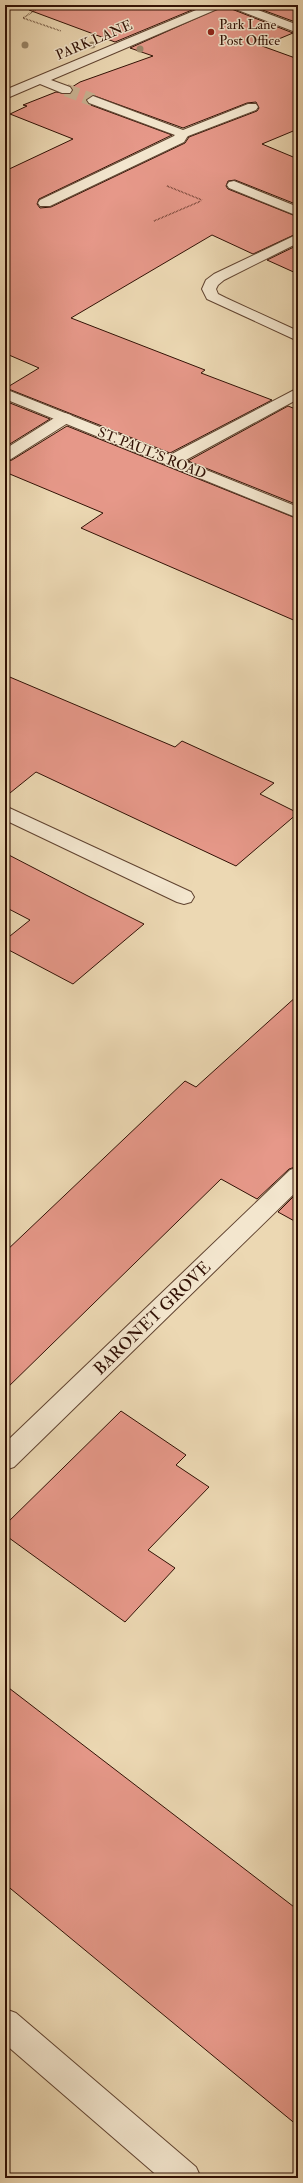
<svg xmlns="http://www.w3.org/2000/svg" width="303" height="2183" viewBox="0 0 303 2183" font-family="'IM FELL Double Pica',serif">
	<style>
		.building { fill: #e69889; stroke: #311105; fill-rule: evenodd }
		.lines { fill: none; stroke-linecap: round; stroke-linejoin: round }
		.minor-tunnel { stroke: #c7b090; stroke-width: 13; stroke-dasharray: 13 6; stroke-linecap: butt }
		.service-casing { stroke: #604330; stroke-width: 2 }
		.minor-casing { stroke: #604330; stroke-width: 2 }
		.path { stroke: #311105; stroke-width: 1.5; stroke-dasharray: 0.5 1; stroke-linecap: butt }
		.service { fill: #f3e6ce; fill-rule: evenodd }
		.minor { fill: #f3e6ce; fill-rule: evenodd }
		.tree { fill: #9b876a }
		.poi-dot { fill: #8f2418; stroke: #f3e6ce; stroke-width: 1.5 }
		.labels { text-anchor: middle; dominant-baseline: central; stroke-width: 3; stroke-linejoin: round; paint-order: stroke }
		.far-poi-label { font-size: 14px; fill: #311105; stroke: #f3e6ce; text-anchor: start }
		.far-street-label { font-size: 14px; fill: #311105; stroke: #f3e6ce }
		.street-label { font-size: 17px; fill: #311105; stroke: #f3e6ce }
	</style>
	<rect width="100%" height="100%" fill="#ecd8b3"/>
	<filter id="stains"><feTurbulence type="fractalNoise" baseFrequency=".005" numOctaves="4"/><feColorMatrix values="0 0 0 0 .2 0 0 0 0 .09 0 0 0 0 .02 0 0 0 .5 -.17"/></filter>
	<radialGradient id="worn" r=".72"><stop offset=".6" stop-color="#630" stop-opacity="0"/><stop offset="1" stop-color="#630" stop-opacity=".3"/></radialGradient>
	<path class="building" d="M30 5H204L115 42 29 10Z
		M226 5 229 8 293 33 262 46 298 59V129L262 144 298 159V205L235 180 228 181 226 186 228 189 298 217V233L253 254 212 235 71 318 205 370 201 373 272 400 170 453 6 388 39 368 9 355 5 357V171L73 139 10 114 27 106 23 105 56 92 70 94 73 91 72 87 80 82 153 56 130 48ZM92 95 183 128 247 103 256 102 259 108 257 111 189 137 185 143 51 207 40 208 37 204 39 199 172 135 88 104 86 100Z
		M249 5H298V23Z
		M298 245V274L267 260Z
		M5 401 50 419 5 447Z
		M288 406 298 410V505L188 461Z
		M67 426 298 519V622L81 528 103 513 5 472V462L12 460Z
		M5 675 175 747 182 741 274 783 260 794 298 813 236 866 36 772 5 797Z
		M5 853 86 895 144 924 73 984 5 948V940L30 920 5 907Z
		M298 995V1166L289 1169 257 1199 221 1179 5 1390V1252L185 1081 196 1087Z
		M298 1192V1223L278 1212Z
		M121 1411 186 1455 176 1465 209 1487 148 1550 175 1568 125 1622 5 1535V1525Z
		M5 1685 298 1910V2126L5 1884Z"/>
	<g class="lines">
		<path class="minor-tunnel" d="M66 90 93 100"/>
		<g class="service-casing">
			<path id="service" d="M183 130 189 134 184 142 50 206H40L38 203 40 200 174 136 178 131Z
				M65 413 71 415 73 418 71 421 11 459 5 461V449L59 415Z"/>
		</g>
		<g class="minor-casing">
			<path id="minor" d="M208 5H224L222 7 51 80 70 87 72 90 70 93H62L40 84 5 99V90Z
				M228 5H245L298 25V33L230 7Z
				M93 96 183 130 248 104H256L258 107 256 110 183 138 89 103 87 100Z
				M234 181 298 207V216L229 188 227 185 229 182Z
				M298 234V243L224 280 218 285 216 289 218 294 226 298 298 331V341L207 299 202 289 206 280 214 274Z
				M298 388V399L184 461 298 507V518L5 399V389L170 455Z
				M5 806 191 892 194 897 191 902 184 904 177 902 5 820Z
				M298 1167V1190L14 1467 5 1470V1443L290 1170Z
				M5 2009 16 2013 196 2167 201 2178H160L5 2044Z"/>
		</g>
		<path class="path" d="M43 5 23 18 61 31
			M167 186 202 200
			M154 221 201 201"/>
		<use href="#service" class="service"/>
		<use href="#minor" class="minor"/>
	</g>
	<g class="tree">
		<circle cx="25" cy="45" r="3.5"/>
		<circle cx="92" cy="45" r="3.5"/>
		<circle cx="140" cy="49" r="3.5"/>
	</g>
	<circle class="poi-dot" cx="211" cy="32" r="4"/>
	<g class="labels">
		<g class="far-poi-label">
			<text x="219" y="24">Park Lane<tspan x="219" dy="16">Post Office</tspan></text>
		</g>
		<g class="far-street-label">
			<text transform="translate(94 40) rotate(-23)">PARK LANE</text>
			<text transform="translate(152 453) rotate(22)">ST. PAUL'S ROAD</text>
		</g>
		<g class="street-label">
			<text transform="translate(152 1318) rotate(-44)">BARONET GROVE</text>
		</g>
	</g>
	<rect width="303" height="2183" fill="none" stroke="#ecd8b3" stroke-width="20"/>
	<rect x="6" y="6" width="291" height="2171" fill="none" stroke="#311105" stroke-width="2"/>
	<rect x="10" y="10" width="283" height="2163" fill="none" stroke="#311105"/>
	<rect width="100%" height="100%" filter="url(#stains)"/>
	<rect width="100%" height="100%" fill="url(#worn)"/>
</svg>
